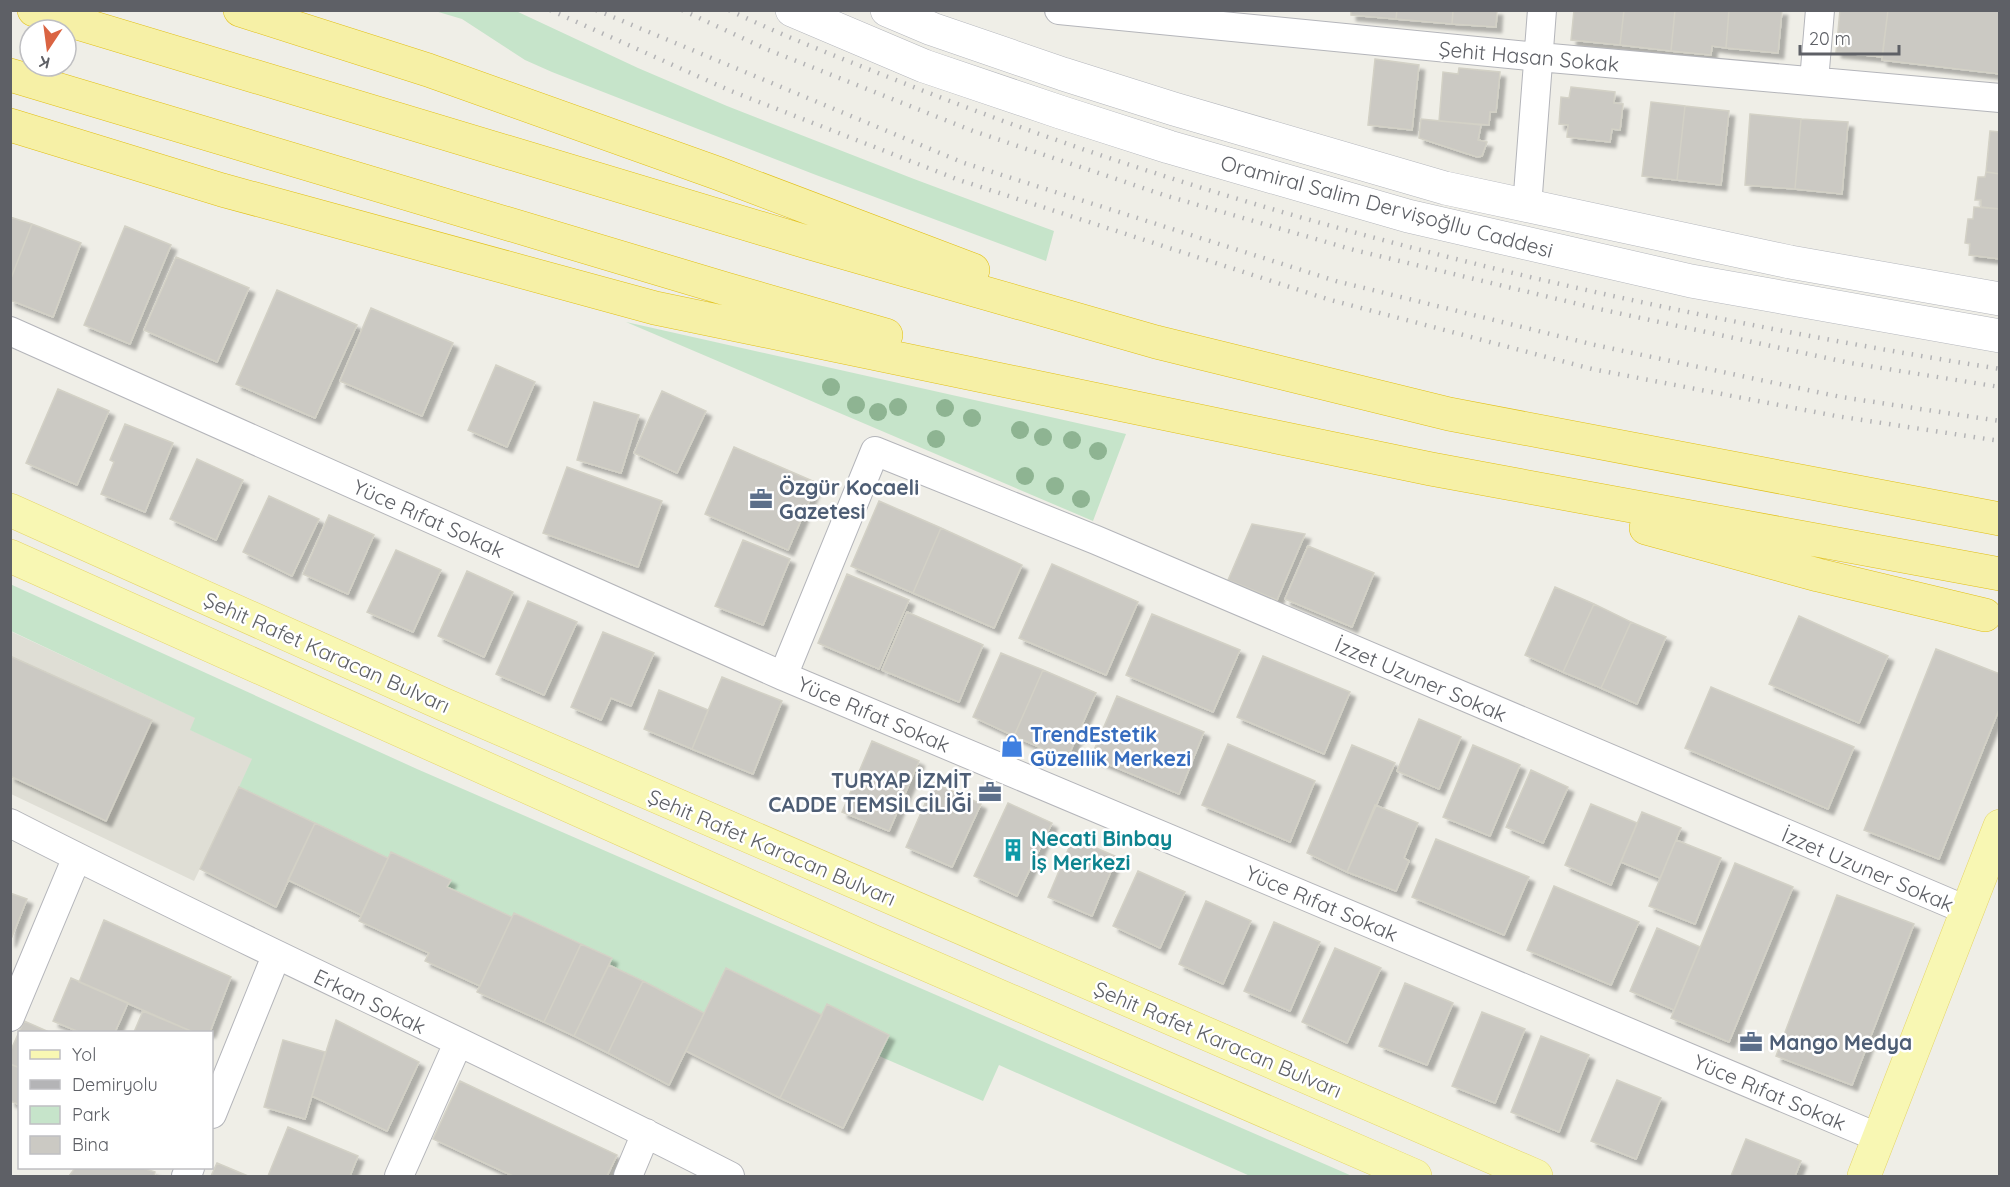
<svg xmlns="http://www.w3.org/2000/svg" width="2010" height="1187" viewBox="0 0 2010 1187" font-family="Quicksand,sans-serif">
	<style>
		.education { fill: #dfded5 }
		.green { fill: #c6e4ca }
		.building { fill: #cbc9c3; stroke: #d3d1c6; stroke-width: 1.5; filter: url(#shadow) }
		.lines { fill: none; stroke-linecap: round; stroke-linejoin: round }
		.minor-casing { stroke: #b4b5ba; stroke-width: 30 }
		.secondary-casing { stroke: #b5b7bd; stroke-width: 34 }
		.primary-casing { stroke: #e5d56a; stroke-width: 34 }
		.trunk-casing { stroke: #e1bf15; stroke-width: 34 }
		.minor { stroke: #fff; stroke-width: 28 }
		.secondary { stroke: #fff; stroke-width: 33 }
		.primary { stroke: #f8f7b3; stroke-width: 33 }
		.trunk { stroke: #f6f0a6; stroke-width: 33 }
		.rail { stroke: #b4b4b6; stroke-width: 4.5; stroke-dasharray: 1.5 8; stroke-linecap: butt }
		.tree { fill: #8eb492 }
		.labels { text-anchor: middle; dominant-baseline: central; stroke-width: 5; stroke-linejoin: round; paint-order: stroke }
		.street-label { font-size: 21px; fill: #5e6066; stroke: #fff }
		.service-label { font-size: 21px; font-weight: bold; fill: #4e5e75; stroke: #fff; text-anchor: start }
		.shop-label { font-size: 21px; font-weight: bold; fill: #366cbe; stroke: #fff; text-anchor: start }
		.culture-label { font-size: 21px; font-weight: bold; fill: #0d838f; stroke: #fff; text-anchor: start }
	</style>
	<defs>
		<filter id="shadow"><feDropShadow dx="5.5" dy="5.5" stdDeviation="1.5" flood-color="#0004"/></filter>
	</defs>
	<rect width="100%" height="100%" fill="#efeee7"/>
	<path class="education" d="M10 631 196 718 191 730 253 759 194 881 11 794Z"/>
	<path class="green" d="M435 11H516L638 68 727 106 914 179 1054 231 1046 261 816 175 552 72 525 60 462 19Z
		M626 322 1126 434 1093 521Z
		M10 584 417 769 1352 1176H1250L999 1065 983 1101 879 1056 889 1035 827 1004 822 1015 727 968 704 1013 609 965 612 958 515 913 512 917 447 887 450 880 391 852 388 858 239 787 252 759 190 730 195 718 11 631Z"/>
	<path class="building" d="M1351 10H1397L1396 19 1351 15Z
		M1397 10H1453L1452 24 1396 19Z
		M1453 10H1497L1496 27 1452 24Z
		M1574 10H1624L1620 45 1571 40Z
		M1624 10H1675L1671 51 1620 45Z
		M1675 10H1729L1726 48 1712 46 1711 55 1671 51Z
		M1729 10H1782L1778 53 1726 48Z
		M1840 10H1888L1882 57 1836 52Z
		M1888 10H2000V74L1882 60Z
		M1375 59 1419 65 1412 130 1368 125Z
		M1459 68 1500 72 1496 112H1490L1489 125 1439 121 1443 72 1458 74Z
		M1571 87 1615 92 1614 103 1623 104 1620 130 1612 129 1610 142 1567 137 1568 125 1559 124 1561 97 1569 98Z
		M1651 102 1685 106 1677 180 1642 176Z
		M1685 106 1729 111 1721 185 1677 180Z
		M1750 114 1801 119 1795 189 1745 185Z
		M1421 119 1481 125 1478 140 1487 142 1482 156 1477 157 1419 138Z
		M1801 119 1848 122 1842 194 1795 189Z
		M1990 131 2000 132V174L1986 172Z
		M1986 172 2000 174V209L1981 207V200H1975L1978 177H1985Z
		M1974 207 2000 209V259L1969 255 1970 244 1965 243 1968 219H1973Z
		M10 217 32 224 10 281Z
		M32 224 81 243 53 317 10 300V281Z
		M125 226 171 245 130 344 84 325Z
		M176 257 249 288 217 362 144 330Z
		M277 290 357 325 315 418 236 384Z
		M371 308 453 343 422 416 340 381Z
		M496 365 535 382 507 447 468 430Z
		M58 389 109 411 77 485 26 463Z
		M662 391 706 411 677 473 634 453Z
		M594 402 639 415 621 473 577 460Z
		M125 424 173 443 145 512 101 494 114 462 110 460Z
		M734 447 817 483 788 550 705 514Z
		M197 459 243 480 216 540 170 519Z
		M567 467 662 501 638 567 543 533Z
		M269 496 319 519 292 576 243 552Z
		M879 501 941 528 913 593 851 566Z
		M329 515 374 535 348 594 303 574Z
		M1252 524 1305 534 1277 600 1228 580Z
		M941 528 1022 565 994 628 913 593Z
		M743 540 790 559 763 625 715 606Z
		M1308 546 1374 573 1352 627 1285 599Z
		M396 550 441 570 413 632 367 612Z
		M1052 564 1138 602 1106 675 1019 638Z
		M467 571 513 592 484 657 438 636Z
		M847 574 909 600 879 669 818 643Z
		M1555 587 1594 604 1563 672 1525 655Z
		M528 601 577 622 544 695 496 674Z
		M1594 604 1631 622 1601 688 1563 672Z
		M907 612 983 645 959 702 882 670Z
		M1152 614 1240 650 1213 712 1126 675Z
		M1799 616 1888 656 1859 723 1769 684Z
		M1631 622 1666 637 1637 704 1601 688Z
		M603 632 654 653 631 706 611 698 601 720 571 707Z
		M1936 649 2000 674V707L1939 859 1864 830Z
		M1001 653 1043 670 1014 736 973 717Z
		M10 656 152 720 106 821 10 776Z
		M1263 656 1350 692 1324 754 1237 717Z
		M1043 670 1096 693 1067 759 1014 736Z
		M722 677 782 701 753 774 692 749Z
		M1711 687 1854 747 1828 809 1685 748Z
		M659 690 708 710 692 749 644 729Z
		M1117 696 1204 732 1179 794 1091 757Z
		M1419 719 1461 737 1439 789 1397 771Z
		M872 741 919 761 889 831 842 812Z
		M1228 744 1315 781 1290 842 1202 805Z
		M1352 745 1395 763 1347 872 1307 853Z
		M1473 745 1520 765 1490 836 1443 817Z
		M1531 770 1568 787 1543 843 1506 827Z
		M934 783 981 804 952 867 906 847Z
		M239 787 315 823 276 907 200 869Z
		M1008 803 1052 823 1017 896 974 876Z
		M1591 804 1637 823 1611 885 1565 865Z
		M1375 805 1418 823 1404 858 1409 861 1396 891 1347 872Z
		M1642 812 1681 828 1660 878 1621 862Z
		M315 823 388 858 361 915 288 880Z
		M1073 838 1117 857 1092 916 1048 897Z
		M1436 839 1529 877 1504 935 1412 897Z
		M1676 840 1721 858 1695 924 1649 906Z
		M391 852 451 880 447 887 512 917 480 986 425 961 429 953 359 921Z
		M1735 863 1793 887 1729 1042 1671 1018Z
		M1138 871 1185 892 1160 948 1113 926Z
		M1554 886 1639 922 1611 985 1527 950Z
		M10 893 27 899 10 942Z
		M1837 895 1914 924 1852 1085 1776 1056Z
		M1206 901 1251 921 1223 984 1179 964Z
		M514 913 581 944 544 1022 477 992Z
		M104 920 231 977 210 1032H193L79 982Z
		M1274 922 1320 942 1290 1011 1244 991Z
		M1657 928 1700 947 1674 1010 1630 991Z
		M581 944 612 958 574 1036 544 1022Z
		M1335 948 1381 968 1347 1043 1302 1022Z
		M609 965 643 981 608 1053 574 1036Z
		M726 968 822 1015 780 1098 686 1051Z
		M71 978 128 1003 115 1032H79L53 1021Z
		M643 981 704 1013 669 1085 608 1053Z
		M1405 983 1453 1003 1427 1065 1379 1046Z
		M827 1004 889 1035 843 1128 780 1098Z
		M143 1011 193 1032H134Z
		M1482 1012 1525 1029 1495 1103 1452 1086Z
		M336 1020 419 1062 387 1131 312 1096Z
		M24 1021 49 1032H20V1068L10 1064V1052Z
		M1541 1036 1589 1055 1559 1132 1511 1112Z
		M283 1040 325 1052 305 1119 264 1107Z
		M10 1064 20 1068V1105L10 1101Z
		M1617 1080 1661 1098 1636 1159 1591 1141Z
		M460 1081 617 1155 607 1176H513L433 1139Z
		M288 1127 358 1156 350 1176H268Z
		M1746 1139 1801 1161 1795 1176H1731Z
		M217 1163 248 1176H211Z
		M75 1168H143L155 1172 154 1176H69Z"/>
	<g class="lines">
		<g class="minor-casing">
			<path id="minor" d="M1059 10 1539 57 2000 98
				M1814 81 1820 10
				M1527 207 1542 10
				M10 331 783 676 1877 1137
				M783 676 875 451 1096 540 1966 910
				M10 823C248 945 493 1054 730 1176
				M10 1017 77 857
				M212 1114 276 956
				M186 1176 190 1168
				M399 1176 458 1043
				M628 1176 646 1133"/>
		</g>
		<g class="secondary-casing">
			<path id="secondary" d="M792 10 924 66 1060 112 1169 147 1408 216 1691 281 2000 336
				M887 10 932 29 1063 74 1174 109 1445 188 1790 262 2000 299"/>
		</g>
		<g class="primary-casing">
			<path id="primary" d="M10 510 445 705 1536 1176
				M10 556 872 941 1415 1176
				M1864 1176 2000 826"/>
		</g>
		<g class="trunk-casing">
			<path id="trunk" d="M34 10 810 243 1156 342 1449 414 2000 519
				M240 10 428 70 717 173 973 270
				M10 75 726 289 886 335
				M10 125 222 190 655 308 1431 469 2000 574
				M1646 528 1818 575 1985 615"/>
		</g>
		<use href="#minor" class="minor"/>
		<use href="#secondary" class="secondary"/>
		<use href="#primary" class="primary"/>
		<use href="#trunk" class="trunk"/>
		<path class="rail" d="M550 10 731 91 959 180 1327 299 1592 369 1836 416 2000 441
			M596 10 964 163 1336 281 1595 345 1841 397 2000 421
			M682 10 766 49 973 131 1167 196 1354 250 1599 309 1850 363 2000 387
			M729 10C785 37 843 59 901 82 1253 222 1626 309 2000 369"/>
	</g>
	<g class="tree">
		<circle cx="831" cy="387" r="9"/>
		<circle cx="856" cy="405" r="9"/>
		<circle cx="898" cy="407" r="9"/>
		<circle cx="945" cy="408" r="9"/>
		<circle cx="878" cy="412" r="9"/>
		<circle cx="972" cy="418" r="9"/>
		<circle cx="1020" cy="430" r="9"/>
		<circle cx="1043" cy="437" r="9"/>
		<circle cx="936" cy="439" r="9"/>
		<circle cx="1072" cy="440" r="9"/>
		<circle cx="1098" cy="451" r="9"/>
		<circle cx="1025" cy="476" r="9"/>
		<circle cx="1055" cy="486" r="9"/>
		<circle cx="1081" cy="499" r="9"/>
	</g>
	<defs>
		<g id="office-bare" transform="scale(1.8)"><path d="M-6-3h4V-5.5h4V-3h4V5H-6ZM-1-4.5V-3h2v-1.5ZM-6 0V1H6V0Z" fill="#5c6f8a" stroke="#fff" stroke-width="2.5" paint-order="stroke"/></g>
		<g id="shop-bare" transform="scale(1.8)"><path d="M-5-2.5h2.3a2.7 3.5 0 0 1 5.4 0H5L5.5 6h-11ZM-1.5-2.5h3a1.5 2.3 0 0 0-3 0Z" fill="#3f7fe0" stroke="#fff" stroke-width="2.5" paint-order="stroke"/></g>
		<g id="building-bare" transform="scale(1.8)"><path d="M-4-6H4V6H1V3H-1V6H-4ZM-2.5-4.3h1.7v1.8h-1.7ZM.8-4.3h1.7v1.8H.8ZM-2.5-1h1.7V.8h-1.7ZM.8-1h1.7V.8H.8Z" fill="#0f9aa8" stroke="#fff" stroke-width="2.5" paint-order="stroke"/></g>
	</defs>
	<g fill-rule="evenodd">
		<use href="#office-bare" x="761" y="499"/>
		<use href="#shop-bare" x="1012" y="746"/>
		<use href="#office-bare" x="990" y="792"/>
		<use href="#building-bare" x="1013" y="850"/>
		<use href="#office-bare" x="1751" y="1042"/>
	</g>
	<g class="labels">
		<g class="street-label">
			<text transform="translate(1529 56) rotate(5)">Şehit Hasan Sokak</text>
			<text transform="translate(1387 206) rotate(15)">Oramiral Salim Dervişoğllu Caddesi</text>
			<text transform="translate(429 518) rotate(24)">Yüce Rıfat Sokak</text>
			<text transform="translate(327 652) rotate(24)">Şehit Rafet Karacan Bulvarı</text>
			<text transform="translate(1421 679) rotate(23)">İzzet Uzuner Sokak</text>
			<text transform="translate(874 714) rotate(23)">Yüce Rıfat Sokak</text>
			<text transform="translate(772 847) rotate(23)">Şehit Rafet Karacan Bulvarı</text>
			<text transform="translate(1868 869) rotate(23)">İzzet Uzuner Sokak</text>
			<text transform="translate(1322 903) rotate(23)">Yüce Rıfat Sokak</text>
			<text transform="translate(370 1001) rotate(26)">Erkan Sokak</text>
			<text transform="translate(1218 1039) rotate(23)">Şehit Rafet Karacan Bulvarı</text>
			<text transform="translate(1770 1092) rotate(23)">Yüce Rıfat Sokak</text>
		</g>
		<g class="service-label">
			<text x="779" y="487">Özgür Kocaeli<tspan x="779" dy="24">Gazetesi</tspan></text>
			<text x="972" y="780" text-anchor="end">TURYAP İZMİT<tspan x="972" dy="24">CADDE TEMSİLCİLİĞİ</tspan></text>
			<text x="1769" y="1042">Mango Medya</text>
		</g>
		<g class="shop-label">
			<text x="1030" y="734">TrendEstetik<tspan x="1030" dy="24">Güzellik Merkezi</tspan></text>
		</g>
		<g class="culture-label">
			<text x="1031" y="838">Necati Binbay<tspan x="1031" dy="24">İş Merkezi</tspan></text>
		</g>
	</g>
	<rect width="2010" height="1187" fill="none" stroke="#5e6066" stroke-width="24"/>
	<rect x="18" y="1031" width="195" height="138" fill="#ffffff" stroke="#bfbfc2" stroke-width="1.5"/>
	<rect x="30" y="1050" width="30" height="9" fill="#f8f7b3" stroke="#bfbfc2" stroke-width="1.5"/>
	<text x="72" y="1061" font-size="18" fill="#5e6066">Yol</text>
	<rect x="30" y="1080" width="30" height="9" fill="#b4b4b6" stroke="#bfbfc2" stroke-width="1.5"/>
	<text x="72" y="1091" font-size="18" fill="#5e6066">Demiryolu</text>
	<rect x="30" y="1106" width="30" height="18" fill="#c6e4ca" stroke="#bfbfc2" stroke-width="1.5"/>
	<text x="72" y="1121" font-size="18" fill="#5e6066">Park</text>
	<rect x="30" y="1136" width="30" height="18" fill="#cbc9c3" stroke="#bfbfc2" stroke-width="1.5"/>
	<text x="72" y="1151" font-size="18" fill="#5e6066">Bina</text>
	<g transform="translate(48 48) rotate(193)"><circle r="28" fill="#ffffff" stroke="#bfbfc2" stroke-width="1.5"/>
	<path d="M0-4.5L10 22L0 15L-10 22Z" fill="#da6442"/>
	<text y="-9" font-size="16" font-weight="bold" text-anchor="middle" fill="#5e6066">K</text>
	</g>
	<path d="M1800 45v9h99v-9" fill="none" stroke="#5e6066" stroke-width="3"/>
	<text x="1809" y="45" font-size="18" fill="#5e6066" stroke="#ffffff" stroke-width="4.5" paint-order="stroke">20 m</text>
</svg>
